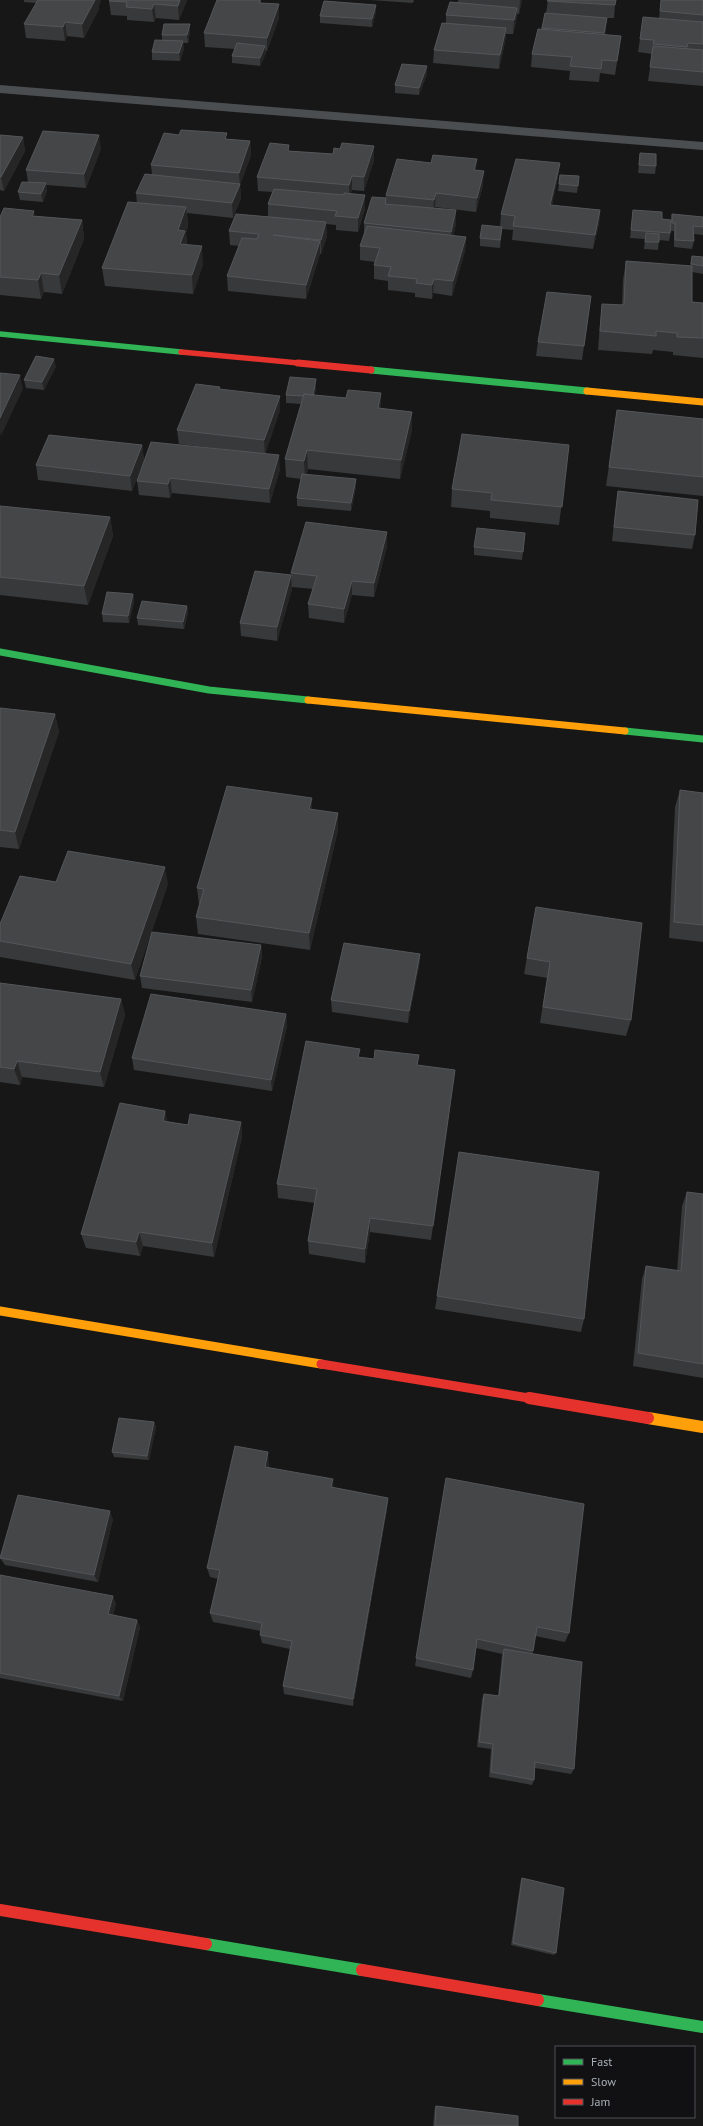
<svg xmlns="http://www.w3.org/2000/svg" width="703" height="2126" viewBox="0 0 703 2126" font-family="'PT Sans',sans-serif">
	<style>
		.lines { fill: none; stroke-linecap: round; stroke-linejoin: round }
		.street { fill: #4b4e50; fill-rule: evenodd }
		.fast-far2 { stroke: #30b455; stroke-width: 5.5 }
		.fast-far1 { stroke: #30b455; stroke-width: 7 }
		.fast { stroke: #30b455; stroke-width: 12 }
		.slow-far2 { stroke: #ff9f0a; stroke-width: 7 }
		.slow-far1 { stroke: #ff9f0a; stroke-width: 9 }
		.slow { stroke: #ff9f0a; stroke-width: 12 }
		.jam-far3 { stroke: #e5322d; stroke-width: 5.5 }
		.jam-far2 { stroke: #e5322d; stroke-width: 7 }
		.jam-far1 { stroke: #e5322d; stroke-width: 9 }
		.jam { stroke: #e5322d; stroke-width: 12 }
		.wall { fill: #38393a }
		.shaded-wall { fill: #262627 }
		.building { fill: #454648; stroke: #545659 }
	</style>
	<rect width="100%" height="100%" fill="#171717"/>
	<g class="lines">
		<path class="street" d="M0 85 703 142V150L0 93Z"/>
		<path class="fast-far2" d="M0 334 181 352"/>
		<path class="fast-far1" d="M371 370 587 391
			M0 652 209 690 308 700
			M625 731 703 739"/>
		<path class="fast" d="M206 1944 362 1970
			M538 2000 703 2027"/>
		<path class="slow-far2" d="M587 391 703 402
			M308 700 625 731"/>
		<path class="slow-far1" d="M0 1311 321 1364"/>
		<path class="slow" d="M648 1418 703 1427"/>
		<path class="jam-far3" d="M181 352 309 364"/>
		<path class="jam-far2" d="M298 363 371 370"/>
		<path class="jam-far1" d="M321 1364 535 1399"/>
		<path class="jam" d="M529 1398 648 1418
			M0 1910 206 1944
			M362 1970 538 2000"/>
	</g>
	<path class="wall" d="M24 0H101L99 5V9L84 38 67 36 65 41 26 38 24 24 36 3 24 2Z
		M187 0 179 20 156 18 154 22 127 20V16L111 15 109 1Z
		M217 0H261V3L279 4V18L267 51H266V53L260 66 232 63V56L235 49 205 47 204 33Z
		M370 0H414L413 3Z
		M458 0H522L519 14H517L516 22 513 34H506L505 42 499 69 433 63 434 50 446 23V15L458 3Z
		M548 0 615 5 614 18H607L605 35 619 50 615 75 600 73 599 82 569 80 570 71 531 67 532 54 541 29 546 13Z
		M661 0H703V86L648 81 652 54 638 52 640 39 659 18Z
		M376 12 372 27 320 23V16Z
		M190 24V32L188 43H183L184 49 180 61 152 60V52L162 41V35Z
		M427 66V74L419 95 395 93V85Z
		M0 135 23 137 25 151 4 191 0 190Z
		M228 139 250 141 251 155 240 185 241 198 233 218 187 213 188 226 186 233 187 244 203 264 193 294 105 286 102 268 137 203 136 193 152 175 151 165Z
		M374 146V160L364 191 352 190 350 194 365 195V209L358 232 336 230V225L326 224 327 236 321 254H320L306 299 228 291 227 276 239 246 230 245 229 231 268 217V204L272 192 258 191 257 177 290 151 333 154 340 149Z
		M101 149 86 188 46 185 47 191 43 202 20 200 18 192 28 182 26 170Z
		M640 153 656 166 655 174 638 173Z
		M560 163 558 177 552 205 600 210 599 224 593 249 512 240 513 230 502 229 500 248 480 246V238L500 227 501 214Z
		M476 170 483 185 476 212 435 207V208L456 224 453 236 466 237 465 251 452 296 433 293 432 299 415 297V293L388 290V281L374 279V265L375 262 360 260V246L364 235V223L385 198 386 195Z
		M560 175 579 176 577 193 558 191Z
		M633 210 662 219 671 220 672 214 703 217V235L694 234V241L692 249 674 247V231H671L669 241 659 240 658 250 644 249 645 239 630 238Z
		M35 216 82 220 84 239 62 294 44 292 41 299 0 295V217Z
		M692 256 703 257V274L692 272V302L703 303V358L673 355V352L653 350 652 354 598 350 600 323 602 304 622 305 623 280 626 261 690 266Z
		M591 296 582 360 536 356 538 342Z
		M56 366 44 390 26 388 24 380Z
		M316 379V386L315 395 381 409 412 430 400 479 308 469 306 475 356 487 351 511 297 506V498L301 479 286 477 285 459 301 404 286 403V395Z
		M221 389 280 410 265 454 280 469 270 503 172 493 170 498 139 495 137 481 238 451 179 444 177 430Z
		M617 410 703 419V496L606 486Z
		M142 445 144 460 132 491 38 480 36 465Z
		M569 445 559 525 490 518V511L451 507 452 489Z
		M618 491 695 535 692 549 612 541 616 505Z
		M0 506 110 517 113 536 88 605 0 595Z
		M387 532V546L374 597 352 595 344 623 309 618 308 604 313 589 292 587V589L277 641 241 636 240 623 291 575V573Z
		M525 533 522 560 474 555V547Z
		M133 594 134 602 129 623 103 622 102 614Z
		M187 606 188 613 184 629 138 625 137 618Z
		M0 708 55 714 59 732 19 849 0 847Z
		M680 790 703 793V942L669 938 675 807Z
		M312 798V810L338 813V830L310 950 198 934 196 917 199 905 197 888Z
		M56 882 168 884 135 980 0 957V924Z
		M536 907 631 1020 626 1036 540 1023 547 978 524 974Z
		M261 945 262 957 252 1002 142 988 140 976Z
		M420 954 419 966 408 1023 332 1012 331 1000Z
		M0 983 121 999 125 1015 104 1087 22 1077 20 1085 0 1082Z
		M286 1014 287 1026 272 1091 134 1070 132 1058Z
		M360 1058 418 1066 453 1085 431 1240 370 1232 365 1263 309 1254 308 1241 315 1203 278 1198 277 1184Z
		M165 1111 167 1122 188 1125 241 1122 242 1137 214 1257 143 1246 140 1256 86 1248 81 1234Z
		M687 1192 703 1194V1378L633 1366 642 1279 646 1266 677 1271 682 1206Z
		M437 1296 584 1319 581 1332 435 1309Z
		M154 1422 156 1427 149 1460 114 1457 112 1452Z
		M269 1463V1468L334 1488 388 1498 387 1509 353 1706 284 1694 283 1686 290 1649 262 1643 260 1635 261 1631 213 1622 210 1613 218 1579 210 1577 207 1568Z
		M446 1478 569 1633 565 1642 535 1636 533 1651 532 1654 574 1769 571 1774 535 1768 534 1780 532 1785 489 1777 491 1749 477 1747 482 1699 484 1694 498 1696 502 1654 476 1648 473 1670 471 1678 415 1666Z
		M113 1519 98 1582 5 1565 0 1558Z
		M0 1575 116 1603 113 1615 137 1620 140 1627 123 1701 0 1678Z
		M522 1878 556 1953 554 1955 511 1945 521 1879Z
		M435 2106 518 2116V2126H433Z"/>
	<path class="shaded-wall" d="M95 0H101L99 5V9L84 38 82 24Z
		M180 0H187L179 20 178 6Z
		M520 0H522L519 14Z
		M154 4 156 18 154 22 152 9Z
		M279 4V18L267 51V38Z
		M376 5V12L372 27V19Z
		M517 8 516 22 513 34 514 20Z
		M65 22 67 36 65 41 63 27Z
		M190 24V32L188 43 187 35Z
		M506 28 505 42 499 69 500 55Z
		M183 41 184 49 180 61 179 53Z
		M265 46 266 53 260 66V58Z
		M427 66V74L419 95V88Z
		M99 135 101 149 86 188 84 174Z
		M23 137 25 151 4 191 1 177Z
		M250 141 251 155 240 185 241 198 233 218 232 203 240 186 239 173Z
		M374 146V160L364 191V177Z
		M477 159 476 173 474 170Z
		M560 163 558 177 549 219 550 205Z
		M484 171 483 185 476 212 477 198Z
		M352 176V190L349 199V185Z
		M46 183 47 191 43 202 41 194Z
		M436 193 435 207 433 214 434 200Z
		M365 195V209L358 232V218Z
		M186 207 188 226 186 233 187 250 181 247 178 230Z
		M456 210V224L451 246V232Z
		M600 210 599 224 593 249 595 235Z
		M34 211 37 229 32 216Z
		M82 220 84 239 62 294 59 275Z
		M326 222 327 236 321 254V240Z
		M466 237 465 251 452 296 453 281Z
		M320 241V255L306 299V285Z
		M202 246 203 264 193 294 192 275Z
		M41 273 44 292 41 299 38 280Z
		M434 279 433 293 432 299V285Z
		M54 359 56 366 44 390 42 382Z
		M20 375 23 389 1 436 0 432V418Z
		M316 379V386L313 405 312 397Z
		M381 393V412L378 408Z
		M280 396V410L265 454 264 440Z
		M412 412V430L400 479 401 460Z
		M142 445 144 460 132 491 130 476Z
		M307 450 308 469 305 479 304 461Z
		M279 455 280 469 270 503 269 489Z
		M170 478 172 493 170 498 168 484Z
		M356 479V487L351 511V503Z
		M110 517 113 536 88 605 84 586Z
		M387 532V546L374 597V583Z
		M291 575 292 589 277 641V627Z
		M352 581V595L344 623V609Z
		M133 594 134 602 129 623 128 616Z
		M187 606 188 613 184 629 183 622Z
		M55 714 59 732 19 849 15 832Z
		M312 798V815L309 809Z
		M338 813V830L310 950 309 933Z
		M165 867 168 884 135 980 131 964Z
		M261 945 262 957 252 1002 251 990Z
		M420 954 419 966 408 1023 409 1011Z
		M121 999 125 1015 104 1087 100 1072Z
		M286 1014 287 1026 272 1091 271 1080Z
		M17 1061 22 1077 20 1085 14 1069Z
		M165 1111 168 1126 163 1121Z
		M241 1122 242 1137 214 1257 212 1243Z
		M370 1218V1232L365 1263V1249Z
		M139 1232 143 1246 140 1256 136 1242Z
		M154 1422 156 1427 149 1460 147 1456Z
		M268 1452 269 1463 267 1478 265 1467Z
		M333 1479 334 1490 331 1487Z
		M388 1498 387 1509 353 1706V1699Z
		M110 1511 113 1519 98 1582 94 1575Z
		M113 1596 116 1603 112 1621 108 1614Z
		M137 1620 140 1627 123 1701 119 1696Z"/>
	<path class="building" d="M38 0H95L82 24 65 22 63 27 24 24Z
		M110 0H180L178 6 154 4 152 9 126 7 127 2 109 1Z
		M217 0H260L259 3 279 4 267 38 204 33Z
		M548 0H616L615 5 547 1Z
		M661 0H703V15L660 11Z
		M324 1 376 5 372 19 320 16Z
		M450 2 517 8 514 20 446 15Z
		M545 13 607 18 604 33 542 28Z
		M643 17 703 22V44L688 43 687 47 653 44 654 40 640 39Z
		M442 23 506 28 500 55 434 50Z
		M164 24H190L187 35H162Z
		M538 29 621 36 617 61 602 60 601 69 570 66 572 57 532 54Z
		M155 40 183 41 179 53 152 52Z
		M237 43 265 46 260 58 232 56Z
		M653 46 703 50V72L650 67Z
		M402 64 427 66 419 88 395 85Z
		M181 130 227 133 225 139 250 141 239 173 151 165 164 133 179 135Z
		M43 131 99 135 84 174 26 170Z
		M0 135 23 137 1 177H0Z
		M270 143 289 145 288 151 333 154 334 148 340 149 342 143 374 146 364 177 352 176 349 185 257 177Z
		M640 153 656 154V166L639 165Z
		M433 155 477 159 474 170 484 171 477 198 436 193 434 200 386 195 397 159 431 163Z
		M516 159 560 163 550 205 600 210 595 235 513 226 515 216 501 214Z
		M145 174 240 184 232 203 136 193Z
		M560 175 579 176 578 186 559 184Z
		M22 182 46 183 41 194 18 192Z
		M274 189 344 195V193L365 195 358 218 335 216 337 211 268 204Z
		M372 197 386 198 385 204 456 210 451 232 364 223Z
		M128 202 186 207 178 230 185 231 180 244 202 246 192 275 102 268Z
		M4 208 34 211 32 216 82 220 59 275 41 273 38 280 0 277V217Z
		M633 210 662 212V219L671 220 670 233 631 230Z
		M236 214 326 222 321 240 273 235 320 241 306 285 227 276 242 238 257 239 259 234 229 231Z
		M672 214 703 217V227L693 226 694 241 675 240V223H672Z
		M482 225 502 227 500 240 480 238Z
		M367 226 466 237 453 281 434 279 432 285 416 283 417 279 388 276 391 267 374 265 380 248 360 246Z
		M646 233 659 234V242H645Z
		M692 256 703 257V266L691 264Z
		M626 261 692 266V302L703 303V338L677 337V333L656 331V336L600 331 602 304 624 305Z
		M547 292 591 296 584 346 538 342Z
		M36 356 54 359 42 382 24 380Z
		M0 373 20 375 0 418Z
		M290 377 316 379 313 395 304 394 303 396 286 395Z
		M196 384 220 387 219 389 280 396 264 440 177 430Z
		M348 390 381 393 378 408 412 412 401 460 307 450 304 461 285 459 304 394 346 398Z
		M617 410 703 419V477L609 467Z
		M462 434 569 445 562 507 491 500 492 493 452 489Z
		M49 435 142 445 130 476 36 465Z
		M151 442 279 455 269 489 170 478 168 484 137 481Z
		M302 474 356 479 351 503 297 498Z
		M618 491 698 500 695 535 614 527Z
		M0 506 110 517 84 586 0 577Z
		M306 522 387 532 374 583 352 581 344 609 308 604 317 576 291 573Z
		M477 528 525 533 523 552 474 547Z
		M255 571 291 575 277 627 240 623Z
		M107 592 133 594 128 616 102 614Z
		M142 601 187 606 183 622 137 618Z
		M0 708 55 714 15 832 0 830Z
		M227 786 312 798 309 809 338 813 309 933 196 917 204 889 197 888Z
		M680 790 703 793V925L674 922Z
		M68 851 165 867 131 964 0 941V924L20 876 56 882Z
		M536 907 642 923 631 1020 543 1007 550 962 527 958Z
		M152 932 261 945 251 990 140 976Z
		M344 943 420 954 409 1011 331 1000Z
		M0 983 121 999 100 1072 17 1061 14 1069 0 1067Z
		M151 994 286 1014 271 1080 132 1058Z
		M306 1041 360 1049 358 1057 374 1059 375 1050 419 1055 417 1065 455 1070 433 1226 370 1218 365 1249 308 1241 317 1189 277 1184Z
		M120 1103 165 1111 163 1121 188 1125 190 1114 241 1122 212 1243 139 1232 136 1242 81 1234Z
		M459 1152 599 1172 584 1319 437 1296Z
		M687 1192 703 1194V1364L638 1353 646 1266 681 1271Z
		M119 1418 154 1422 147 1456 112 1452Z
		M235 1446 268 1452 265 1467 333 1479 331 1487 388 1498 353 1699 283 1686 292 1641 260 1635 262 1623 210 1613 220 1570 207 1568Z
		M446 1478 584 1504 569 1633 537 1627 533 1651 477 1639 473 1670 416 1658Z
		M18 1495 110 1511 94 1575 0 1558Z
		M0 1575 113 1596 108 1614 137 1620 119 1696 0 1673Z
		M504 1649 582 1662 574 1769 535 1762 534 1780 491 1772 493 1744 479 1742 484 1694 499 1696Z
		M522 1878 564 1888 556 1953 513 1943Z
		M436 2106 518 2116V2126H435Z"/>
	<rect x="555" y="2046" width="140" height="72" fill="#111113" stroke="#4e5155"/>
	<rect x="563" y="2059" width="20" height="6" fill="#30b455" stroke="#4e5155"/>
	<text x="591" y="2066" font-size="12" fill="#a9b0b7">Fast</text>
	<rect x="563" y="2079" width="20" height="6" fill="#ff9f0a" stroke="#4e5155"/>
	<text x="591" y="2086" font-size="12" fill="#a9b0b7">Slow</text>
	<rect x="563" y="2099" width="20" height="6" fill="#e5322d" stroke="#4e5155"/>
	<text x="591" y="2106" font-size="12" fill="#a9b0b7">Jam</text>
</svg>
